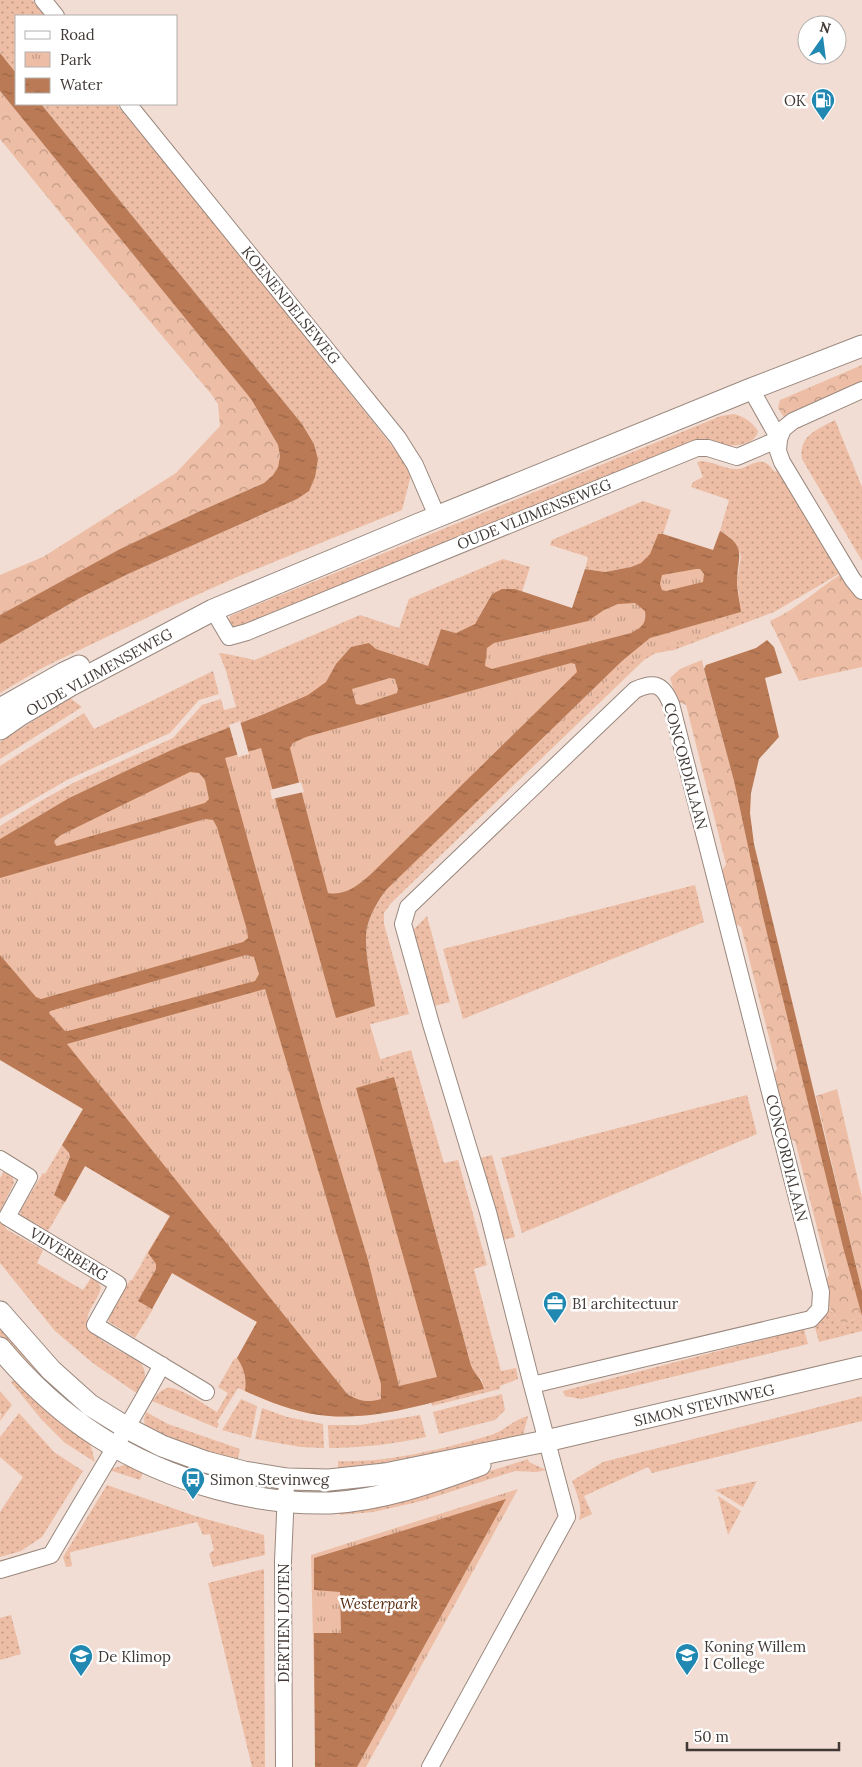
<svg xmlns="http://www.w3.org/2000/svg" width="862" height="1767" viewBox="0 0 862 1767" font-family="Lora,serif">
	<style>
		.grass { fill: url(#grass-dots) }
		.forest { fill: url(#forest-crowns) }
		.park { fill: url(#park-tufts) }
		.water { fill: url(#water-ripples); fill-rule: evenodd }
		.pier { fill: #f1ddd3 }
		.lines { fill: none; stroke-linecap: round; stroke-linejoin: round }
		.minor-casing { stroke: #9a887e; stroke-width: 18 }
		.tertiary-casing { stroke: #9a887e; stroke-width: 23 }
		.minor { stroke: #fff; stroke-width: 16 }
		.tertiary { stroke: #fff; stroke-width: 21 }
		.labels { text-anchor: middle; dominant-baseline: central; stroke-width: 5; stroke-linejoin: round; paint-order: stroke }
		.poi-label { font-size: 15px; fill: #413935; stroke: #fff; text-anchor: start }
		.street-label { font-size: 15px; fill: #413935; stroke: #fff }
		.park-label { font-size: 15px; font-style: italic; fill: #572b10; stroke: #fff }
	</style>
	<defs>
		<pattern id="grass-dots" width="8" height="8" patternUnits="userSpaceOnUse" patternTransform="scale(1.25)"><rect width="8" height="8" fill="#edbea5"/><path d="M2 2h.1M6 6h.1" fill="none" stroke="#c29b87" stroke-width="1.8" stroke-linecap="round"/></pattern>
		<pattern id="forest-crowns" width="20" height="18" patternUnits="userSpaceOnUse" patternTransform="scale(1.25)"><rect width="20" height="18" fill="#edbea5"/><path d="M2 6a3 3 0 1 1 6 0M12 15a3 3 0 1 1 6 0" fill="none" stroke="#c29b87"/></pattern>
		<pattern id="park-tufts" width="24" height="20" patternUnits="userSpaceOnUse" patternTransform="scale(1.25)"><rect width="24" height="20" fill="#edbea5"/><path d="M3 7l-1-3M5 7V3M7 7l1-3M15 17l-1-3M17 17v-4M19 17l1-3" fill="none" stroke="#c29b87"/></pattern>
		<pattern id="water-ripples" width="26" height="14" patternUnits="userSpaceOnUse" patternTransform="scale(1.25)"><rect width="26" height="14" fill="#ba7a55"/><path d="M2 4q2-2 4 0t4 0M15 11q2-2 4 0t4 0" fill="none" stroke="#996547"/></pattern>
	</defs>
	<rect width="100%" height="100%" fill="#f1ddd3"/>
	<path class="grass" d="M0 0H32L45 16H16V73L0 53Z
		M41 104H116L255 271 305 337 412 471 402 510 237 577 161 611 44 667 0 693V644L80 598 128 574 277 508 318 459 314 444 302 424Z
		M734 414C745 417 752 422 758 431 755 446 732 446 720 446L238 628 230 626 229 621 230 616 276 597 721 416Z
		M835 420 862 487V561L802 459C798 436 818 429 835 420Z
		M702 461C714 462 725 469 737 469 746 469 754 460 763 462 769 463 771 468 775 472L779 470 839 574 774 612 674 650 656 653 644 660 391 903 384 913V924L409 1014 342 1032 336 1018 375 1006C372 984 363 949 367 928 370 914 378 901 387 890L650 638 741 612 737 581 741 556 730 537 720 531 729 500 691 487 693 482 703 477 697 462Z
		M643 501 671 510 663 534H658L650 554 641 563 631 567 605 572 585 569 588 557 550 545 552 540Z
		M503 559 530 567 522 592 515 589 492 594 475 624 456 633 441 629 428 667 376 649 369 643 336 664 308 695 264 714 178 747 132 768 69 798 0 839V826L37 803 73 783 173 738 202 705 221 699 224 710 236 707 226 671 219 653 227 654 255 660 360 615 399 628 409 599Z
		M213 671 219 694 199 700 170 733 67 780 0 819V766L84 713 94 729Z
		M70 698 82 707 0 759V742Z
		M695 885 704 922 463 1019 443 949Z
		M427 916 450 1002 434 1006 413 930Z
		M411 1050 444 1163 458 1160 487 1265 474 1269 501 1371 516 1368 518 1379 500 1386V1389L432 1406 431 1402 484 1389 482 1380 475 1374 470 1362 394 1077 356 1088 351 1068Z
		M747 1095 757 1134 522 1233 501 1158Z
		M62 1145C65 1148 68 1151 69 1155 72 1164 58 1186 54 1194L65 1202 48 1231 21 1215 20 1211 43 1173 45 1174Z
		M492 1155 515 1237 499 1241 476 1159Z
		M4 1171 12 1176 14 1183 0 1211V1178Z
		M0 1217 6 1229 43 1250 37 1263 83 1290 91 1278 98 1282 101 1287C99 1298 91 1305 88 1315 81 1335 124 1353 139 1361 149 1373 145 1381 138 1394L94 1364 55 1331 0 1263Z
		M148 1253 156 1264V1269L138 1301 153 1309 135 1338 109 1322 108 1317 130 1280H132Z
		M828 1307 835 1316 843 1324 862 1316V1331L819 1342 814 1324 823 1319Z
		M0 1321 110 1429 106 1432 26 1366 0 1336Z
		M804 1329 808 1344 581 1399 565 1396 563 1391Z
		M237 1358C244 1368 247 1379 245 1391L238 1388 217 1422 219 1424 217 1428 152 1401C156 1396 160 1390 167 1388 179 1386 206 1406 217 1412L228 1393 218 1387 234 1359Z
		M18 1379 90 1443 95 1462 65 1443 41 1419 11 1382Z
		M0 1391 12 1405 0 1421 1 1414 0 1412Z
		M502 1394 505 1410 495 1420 439 1434 433 1412Z
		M862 1396V1421L652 1473 648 1467 584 1496 592 1514 579 1520C583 1507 577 1494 572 1481L603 1462Z
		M241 1399 257 1406 251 1438 222 1430Z
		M262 1408 287 1417 323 1424 324 1448 301 1447 255 1439Z
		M146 1412 168 1424 240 1449 237 1463 186 1447 145 1426 144 1419Z
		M19 1413 54 1452 83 1471 42 1537 21 1551 0 1557V1512L23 1477 0 1457V1437Z
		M420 1415 426 1437C393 1444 362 1448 329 1448L328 1425H360Z
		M528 1416 523 1435 391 1466 338 1472V1461C388 1463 443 1449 491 1435 505 1430 515 1419 528 1416Z
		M528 1459 529 1462 546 1470 537 1472 515 1471 422 1501 373 1512 340 1515V1507L431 1490Z
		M127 1464 144 1470 140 1480 109 1470Z
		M757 1481 743 1507 715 1490Z
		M107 1485 195 1516 264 1535 265 1555 213 1567 209 1554 214 1550 210 1534 203 1535 197 1522 71 1552 70 1553 72 1566 66 1567 63 1557Z
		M718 1496 741 1511 728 1535Z
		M264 1569 265 1767H252L208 1583Z
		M11 1615 21 1654 0 1660V1618Z"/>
	<path class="forest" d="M0 91 251 399 278 445 280 456 278 467 273 475 264 483 198 512 120 549 0 615V575L43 557 176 473 220 426 218 404 212 395 110 274 0 139Z
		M862 365V384L784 417 778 408 780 400Z
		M849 569 862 586V667L799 681 770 621C799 608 822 585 849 569Z
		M702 660 705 674 734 781 763 917 862 1316 843 1324C829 1311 827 1303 823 1285L829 1275 795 1141 785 1136 771 1079 777 1069 741 927 732 922 720 874 726 864 686 705 677 701 670 678 680 669Z
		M837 1089 862 1197V1291L816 1096Z"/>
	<path class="park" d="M647 553 720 569 727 627 627 662 363 914 350 957 472 1369C477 1377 482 1378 484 1389 434 1401 382 1420 329 1416 300 1414 272 1403 245 1391 247 1379 244 1368 237 1358L257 1322 172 1273 152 1309 138 1301 156 1269V1264L148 1253 139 1266 170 1216 85 1166 65 1202 54 1195 70 1157 69 1153 62 1145 83 1109 0 1060V848L304 699 320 674 343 657 426 687 450 641 473 622 499 604 573 623 631 579Z
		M518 1489 366 1767H316L311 1555Z"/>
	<path class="water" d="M0 53 16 73V104H41L302 424 314 444 318 459 315 477 309 491 297 499 128 574 80 598 0 644V615L120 549 198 512 264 483 273 475 278 467 280 456 278 445 251 399 0 91Z
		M720 531C747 547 738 555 737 581 737 591 740 602 741 612L650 638 622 661 386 890C378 901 370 914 367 928 363 949 372 984 375 1006L336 1018 261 748 225 758 322 1107 368 1260 399 1386 437 1377 356 1088 394 1077 470 1362C474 1376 481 1376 484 1389 434 1401 382 1420 329 1416 300 1414 272 1403 245 1391 247 1379 244 1368 237 1358L257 1322 172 1273 152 1309 138 1301 156 1269V1264L148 1253 170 1216 85 1166 65 1202 54 1195 70 1157 69 1153 62 1145 83 1109 0 1060V955L36 997 41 999 243 942 248 938 247 930 217 827 213 820 205 819 0 878V839L69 798 132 768 178 747 264 714 308 695 326 682 336 664 351 647 369 643 376 649 428 666 441 629 456 633 475 624 492 594 502 589H515L572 608 585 569 605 572 631 567 641 563 650 554 658 534H663L713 550ZM696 569H700L704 574 703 582 666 591 662 590 660 584 662 575ZM635 603 645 611C647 624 641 628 631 633L492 669 485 666 487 648 494 643 588 621 604 610 618 604ZM571 663 575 664 577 672 371 874C358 885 346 896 328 893L290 748 293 743 306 737ZM390 678 395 679 398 689 397 693 361 705 356 704 352 689ZM190 772 199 773 205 780 209 799 205 803 57 846 54 843 55 840 61 835ZM246 955 254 957 259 974 255 981 68 1031H65L49 1013 50 1011ZM265 989 381 1384V1399C368 1403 360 1401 348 1395L67 1044Z
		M767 640 774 647 782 673 765 678 779 737 759 759 751 793 750 813 754 844 862 1291V1316L843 1247 763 917 734 781 704 669 706 665 756 648Z
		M506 1499 357 1767H315L314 1633H341L340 1592 314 1590V1558Z"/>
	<path class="pier" d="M240 721 249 754 238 757 229 725Z
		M301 782 304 792 272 799 270 790Z"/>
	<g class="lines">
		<g class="minor-casing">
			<path id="minor" d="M43 0 56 16
				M128 104 398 438 415 465 437 516
				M751 389 779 439 778 451 782 462 853 580 862 591
				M213 610 229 637 247 632 697 448H708L737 457 779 439 783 429 793 421 862 390
				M0 1159 29 1177 7 1217 118 1284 95 1325 206 1392
				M0 1570 51 1555C88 1491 127 1430 162 1365
				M284 1767 283 1561 286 1492
				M430 1767 567 1517 532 1385 811 1319 820 1309 821 1292 671 704C663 684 654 681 635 690L408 907 403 924 431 1024 488 1212 532 1385"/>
		</g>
		<g class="tertiary-casing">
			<path id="tertiary" d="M0 709 64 673 79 666
				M0 729 20 715 71 685 213 610 419 524 751 389 862 346
				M0 1312 51 1370 90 1405 127 1428 162 1446 206 1462 244 1472 287 1479 329 1480 385 1474 546 1441 862 1367
				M0 1348C60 1420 128 1464 218 1489 255 1499 292 1504 330 1503 382 1500 431 1483 480 1465"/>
		</g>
		<use href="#minor" class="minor"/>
		<use href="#tertiary" class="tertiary"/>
	</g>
	<defs>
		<g id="fuel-pin" transform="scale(1.25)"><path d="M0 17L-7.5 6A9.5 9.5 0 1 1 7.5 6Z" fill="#2088b1" stroke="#fff"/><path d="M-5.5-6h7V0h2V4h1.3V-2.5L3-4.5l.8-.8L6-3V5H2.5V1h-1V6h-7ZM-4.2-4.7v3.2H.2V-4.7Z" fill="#fff"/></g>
		<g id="office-pin" transform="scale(1.25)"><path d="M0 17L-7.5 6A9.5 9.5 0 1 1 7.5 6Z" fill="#2088b1" stroke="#fff"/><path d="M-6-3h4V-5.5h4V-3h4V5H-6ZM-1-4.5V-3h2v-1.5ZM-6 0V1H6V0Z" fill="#fff"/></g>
		<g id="bus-pin" transform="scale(1.25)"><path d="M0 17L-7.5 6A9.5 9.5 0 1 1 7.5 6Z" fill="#2088b1" stroke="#fff"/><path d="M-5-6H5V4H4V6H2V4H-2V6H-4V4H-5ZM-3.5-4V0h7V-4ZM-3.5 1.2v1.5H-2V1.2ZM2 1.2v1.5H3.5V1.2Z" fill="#fff"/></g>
		<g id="university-pin" transform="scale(1.25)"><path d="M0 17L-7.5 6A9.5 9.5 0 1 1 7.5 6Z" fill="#2088b1" stroke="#fff"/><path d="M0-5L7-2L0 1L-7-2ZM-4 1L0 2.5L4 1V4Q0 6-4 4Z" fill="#fff"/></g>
		<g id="school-pin" transform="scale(1.25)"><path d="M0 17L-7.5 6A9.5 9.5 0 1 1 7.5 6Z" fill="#2088b1" stroke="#fff"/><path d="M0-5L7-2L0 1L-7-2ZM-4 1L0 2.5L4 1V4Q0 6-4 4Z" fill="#fff"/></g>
	</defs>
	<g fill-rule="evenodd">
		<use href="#fuel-pin" x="823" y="100"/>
		<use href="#office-pin" x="555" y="1303"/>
		<use href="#bus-pin" x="193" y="1479"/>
		<use href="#university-pin" x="687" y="1655"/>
		<use href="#school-pin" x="81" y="1656"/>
	</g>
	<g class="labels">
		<g class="poi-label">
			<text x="806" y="100" text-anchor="end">OK</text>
			<text x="572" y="1303">B1 architectuur</text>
			<text x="210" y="1479">Simon Stevinweg</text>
			<text x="704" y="1646">Koning Willem<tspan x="704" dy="17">I College</tspan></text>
			<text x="98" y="1656">De Klimop</text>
		</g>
		<g class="street-label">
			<text transform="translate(291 305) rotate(51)">KOENENDELSEWEG</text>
			<text transform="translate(534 514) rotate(-22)">OUDE VLIJMENSEWEG</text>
			<text transform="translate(99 672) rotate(-29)">OUDE VLIJMENSEWEG</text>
			<text transform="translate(686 766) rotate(75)">CONCORDIALAAN</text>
			<text transform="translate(787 1158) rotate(76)">CONCORDIALAAN</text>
			<text transform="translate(69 1254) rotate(31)">VIJVERBERG</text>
			<text transform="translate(704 1405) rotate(-13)">SIMON STEVINWEG</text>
			<text transform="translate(283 1623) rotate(-90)">DERTIEN LOTEN</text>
		</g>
		<g class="park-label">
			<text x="379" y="1603">Westerpark</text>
		</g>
	</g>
	<rect x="15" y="15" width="162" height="90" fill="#ffffff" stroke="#b3b0ae"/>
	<rect x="25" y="31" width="25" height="8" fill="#ffffff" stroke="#b3b0ae"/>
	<text x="60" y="40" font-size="15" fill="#413935">Road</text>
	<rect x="25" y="52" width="25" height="15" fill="url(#park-tufts)" stroke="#b3b0ae"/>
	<text x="60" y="65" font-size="15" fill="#413935">Park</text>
	<rect x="25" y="78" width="25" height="15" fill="url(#water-ripples)" stroke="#b3b0ae"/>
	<text x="60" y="90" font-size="15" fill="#413935">Water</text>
	<g transform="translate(822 40) rotate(14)"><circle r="24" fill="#ffffff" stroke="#b3b0ae"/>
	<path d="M0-4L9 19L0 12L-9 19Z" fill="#2088b1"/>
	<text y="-8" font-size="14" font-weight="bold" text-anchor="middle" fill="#413935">N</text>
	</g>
	<path d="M687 1742v8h152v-8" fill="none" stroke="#413935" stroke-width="2.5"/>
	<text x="694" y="1742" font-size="15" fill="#413935" stroke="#ffffff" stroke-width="4" paint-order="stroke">50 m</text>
</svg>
